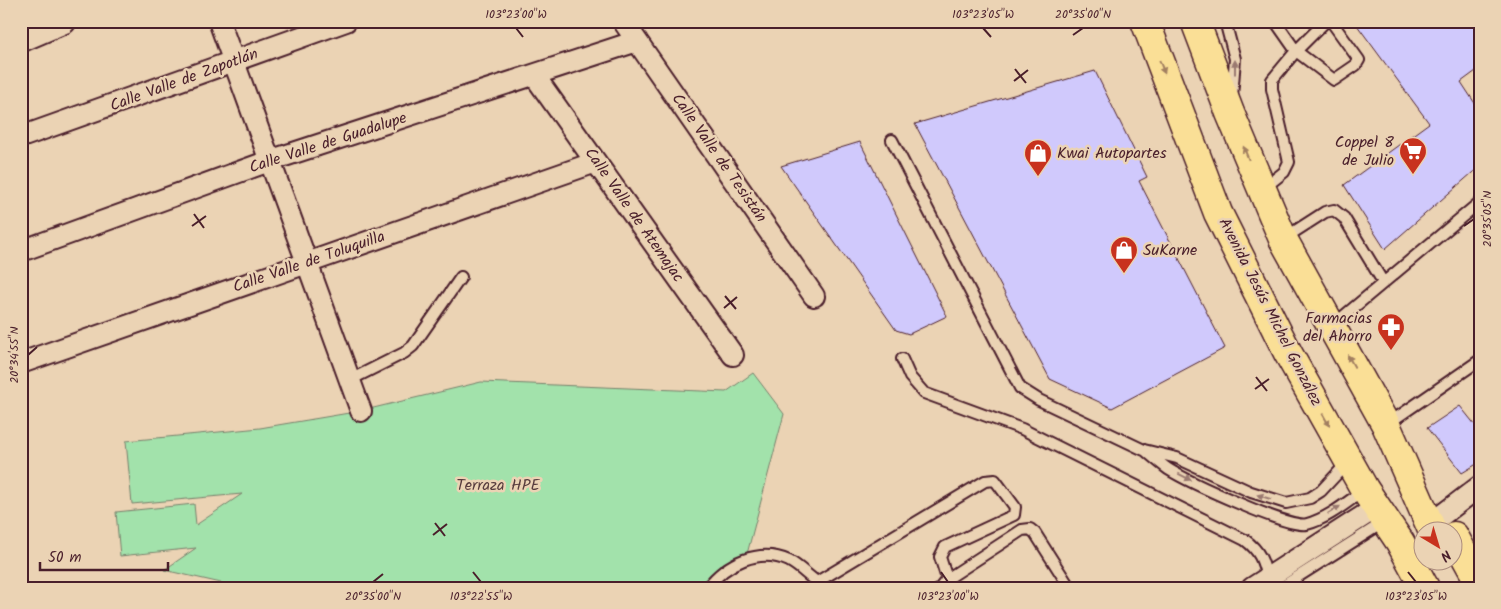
<svg xmlns="http://www.w3.org/2000/svg" width="1501" height="609" viewBox="0 0 1501 609" font-family="Kalam,sans-serif">
	<style>
		.green { fill: #a2e2ab; stroke: #76806b }
		.building { fill: #d0c9fc; stroke: #4a1f2b }
		.lines { fill: none; stroke-linecap: round; stroke-linejoin: round }
		.service-casing { stroke: #4a1f2b; stroke-width: 14 }
		.minor-casing { stroke: #4a1f2b; stroke-width: 24 }
		.tertiary-casing { stroke: #4a1f2b; stroke-width: 29 }
		.primary-casing { stroke: #4a1f2b; stroke-width: 31 }
		.service { stroke: #ebd3b4; stroke-width: 10 }
		.minor { stroke: #ebd3b4; stroke-width: 20 }
		.tertiary { stroke: #ebd3b4; stroke-width: 25 }
		.primary { stroke: #fadf96; stroke-width: 28 }
		.oneway { fill: #a27f60 }
		.oneway2 { fill: #9a7970 }
		.ticks { fill: none; stroke: #4a1f2b; stroke-width: 2 }
		.labels { text-anchor: middle; dominant-baseline: central; stroke-width: 5; stroke-linejoin: round; paint-order: stroke }
		.street-label { font-size: 16px; fill: #4a1f2b; stroke: #ebd3b4 }
		.poi-label { font-size: 16px; fill: #4a1f2b; stroke: #ebd3b4; text-anchor: end }
		.park-label { font-size: 16px; fill: #573c3e; stroke: #ebd3b4 }
		.neatline { fill: none; stroke: #4a1f2b; stroke-width: 2 }
		.ticks-label { font-size: 12px; text-anchor: middle; fill: #4a1f2b }
	</style>
	<rect width="100%" height="100%" fill="#ebd3b4"/>
	<filter id="ink" filterUnits="userSpaceOnUse"><feTurbulence type="fractalNoise" baseFrequency=".02" numOctaves="2"/><feDisplacementMap in="SourceGraphic" scale="10" xChannelSelector="R" yChannelSelector="G"/><feConvolveMatrix kernelMatrix="1 2 1 2 8 2 1 2 1" color-interpolation-filters="sRGB"/></filter>
	<g filter="url(#ink)">
		<path class="green" d="M753 373 784 414 747 554 691 588H243L164 570 196 548 120 556 116 512 194 504 196 525 242 494 132 504 126 441 260 428 361 411 481 382 726 392Z"/>
		<path class="building" d="M1354 21H1480V68L1461 82 1480 111V166L1385 249 1344 185 1429 123Z
			M1095 71 1147 177 1139 181 1225 348 1112 408 1050 379 915 124Z
			M860 142 947 316 909 334 896 330 781 166Z
			M1460 406 1480 431V462L1462 473 1427 428Z"/>
		<g class="lines">
			<g class="service-casing">
				<path id="service" d="M1225 21 1235 59 1232 97
					M1326 21 1296 51 1334 80 1356 65 1359 60 1331 21
					M892 140 1020 388 1039 400 1144 450 1177 458 1251 492 1286 503 1310 498 1321 491 1348 462
					M1264 188 1284 172 1289 162 1272 89V80L1296 51 1275 21
					M1283 239 1325 212 1334 210 1344 218 1383 282
					M1333 325 1480 202
					M902 359 910 377 924 393 1022 429 1245 540C1260 551 1263 561 1267 578
					M350 380 404 353 413 346 461 277
					M1386 425 1480 360
					M1147 452C1154 458 1161 464 1168 469 1187 481 1289 529 1307 524 1327 519 1346 503 1363 491
					M707 588C726 563 759 547 789 561 799 566 808 576 817 582
					M819 588 817 582 985 481 995 480 1015 507 1014 515 945 547 940 557 947 579
					M940 588 947 579 1022 530 1030 529 1035 533 1070 588
					M1280 588 1376 527"/>
			</g>
			<g class="minor-casing">
				<path id="minor" d="M219 21 361 411
					M623 21 814 296
					M534 75 733 355
					M21 137 346 21
					M21 251 269 161 637 41
					M21 363 596 162
					M1442 515 1480 486
					M1252 588 1371 511"/>
			</g>
			<g class="tertiary-casing">
				<path id="tertiary" d="M21 39 63 21"/>
			</g>
			<g class="primary-casing">
				<path id="primary" d="M1145 21 1218 213 1288 353 1365 490 1400 542 1425 588
					M1195 21 1230 113 1283 239 1386 425 1433 532
					M1454 536 1480 583"/>
			</g>
			<use href="#service" class="service"/>
			<use href="#minor" class="minor"/>
			<use href="#tertiary" class="tertiary"/>
			<use href="#primary" class="primary"/>
		</g>
		<defs><path id="oneway-solid" d="M-6-.8H1V-3.2L6.5 0L1 3.2V.8H-6Z" transform="scale(1.25)"/></defs>
		<g class="oneway">
			<use href="#oneway-solid" transform="translate(1162 67) rotate(69)"/>
			<use href="#oneway-solid" transform="translate(1246 153) rotate(-112)"/>
			<use href="#oneway-solid" transform="translate(1351 361) rotate(-119)"/>
			<use href="#oneway-solid" transform="translate(1326 420) rotate(61)"/>
		</g>
		<g class="oneway2">
			<use href="#oneway-solid" transform="translate(1235 67) rotate(-90)"/>
			<use href="#oneway-solid" transform="translate(1185 477) rotate(26)"/>
			<use href="#oneway-solid" transform="translate(1264 497) rotate(-162)"/>
			<use href="#oneway-solid" transform="translate(1334 510) rotate(-31)"/>
		</g>
	</g>
	<path class="ticks" d="M516 28 523 37M983 28 991 37M1073 35 1083 28M1015 69 1026 83M1014 81 1028 70M194 214 204 228M192 226 206 216M1464 226 1474 219M725 296 736 309M724 308 737 297M28 355 37 347M1256 377 1267 391M1255 389 1269 379M435 523 445 536M433 535 447 524M473 572 481 582M941 572 948 582M1408 572 1416 582M373 582 383 574"/>
	<defs>
		<g id="supermarket-pin" transform="scale(1.4375)"><path d="M0 17L-7.5 6A9.5 9.5 0 1 1 7.5 6Z" fill="#c8321e" stroke="#ebd3b4"/><path d="M-6-5.5h2.5l.6 2H6L4.5 2H-2.5L-4.4-4H-6ZM-1.5 3.2a1.3 1.3 0 1 0 .1 0ZM3 3.2a1.3 1.3 0 1 0 .1 0Z" fill="#fff"/></g>
		<g id="shop-pin" transform="scale(1.4375)"><path d="M0 17L-7.5 6A9.5 9.5 0 1 1 7.5 6Z" fill="#c8321e" stroke="#ebd3b4"/><path d="M-5-2.5h2.3a2.7 3.5 0 0 1 5.4 0H5L5.5 6h-11ZM-1.5-2.5h3a1.5 2.3 0 0 0-3 0Z" fill="#fff"/></g>
		<g id="pharmacy-pin" transform="scale(1.4375)"><path d="M0 17L-7.5 6A9.5 9.5 0 1 1 7.5 6Z" fill="#c8321e" stroke="#ebd3b4"/><path d="M-2-6h4v4h4v4h-4v4h-4v-4h-4v-4h4Z" fill="#fff"/></g>
	</defs>
	<g fill-rule="evenodd">
		<use href="#supermarket-pin" x="1413" y="151"/>
		<use href="#shop-pin" x="1038" y="153"/>
		<use href="#shop-pin" x="1124" y="250"/>
		<use href="#pharmacy-pin" x="1391" y="327"/>
	</g>
	<g class="labels">
		<g class="street-label">
			<text transform="translate(184 80) rotate(-20)">Calle Valle de Zapotlán</text>
			<text transform="translate(328 143) rotate(-18)">Calle Valle de Guadalupe</text>
			<text transform="translate(719 158) rotate(55)">Calle Valle de Tesistán</text>
			<text transform="translate(634 215) rotate(55)">Calle Valle de Atemajac</text>
			<text transform="translate(309 262) rotate(-19)">Calle Valle de Toluquilla</text>
			<text transform="translate(1270 312) rotate(63)">Avenida Jesús Michel González</text>
		</g>
		<g class="poi-label">
			<text x="1394" y="142">Coppel 8<tspan x="1394" dy="18">de Julio</tspan></text>
			<text x="1057" y="153" text-anchor="start">Kwai Autopartes</text>
			<text x="1143" y="250" text-anchor="start">SuKarne</text>
			<text x="1372" y="318">Farmacias<tspan x="1372" dy="18">del Ahorro</tspan></text>
		</g>
		<g class="park-label">
			<text x="498" y="485">Terraza HPE</text>
		</g>
	</g>
	<rect width="1501" height="609" fill="none" stroke="#ebd3b4" stroke-width="55"/>
	<g transform="translate(1438 546) rotate(142)"><circle r="24" fill="#ebd3b4" stroke="#ab8b7d"/>
	<path d="M0-4L9 19L0 12L-9 19Z" fill="#c8321e"/>
	<text y="-8" font-size="14" font-weight="bold" text-anchor="middle" fill="#4a1f2b">N</text>
	</g>
	<path d="M40 562v8h128v-8" fill="none" stroke="#4a1f2b" stroke-width="2.5"/>
	<text x="48" y="562" font-size="15" fill="#4a1f2b" stroke="#ebd3b4" stroke-width="4" paint-order="stroke">50 m</text>
	<rect x="28" y="28" width="1446" height="554" class="neatline"/>
	<g class="ticks-label">
		<text x="516" y="18">103°23'00"W</text>
		<text x="983" y="18">103°23'05"W</text>
		<text x="1083" y="18">20°35'00"N</text>
		<text transform="translate(1487 219) rotate(-90)" y="4">20°35'05"N</text>
		<text transform="translate(14 355) rotate(-90)" y="4">20°34'55"N</text>
		<text x="373" y="600">20°35'00"N</text>
		<text x="481" y="600">103°22'55"W</text>
		<text x="948" y="600">103°23'00"W</text>
		<text x="1416" y="600">103°23'05"W</text>
	</g>
</svg>
